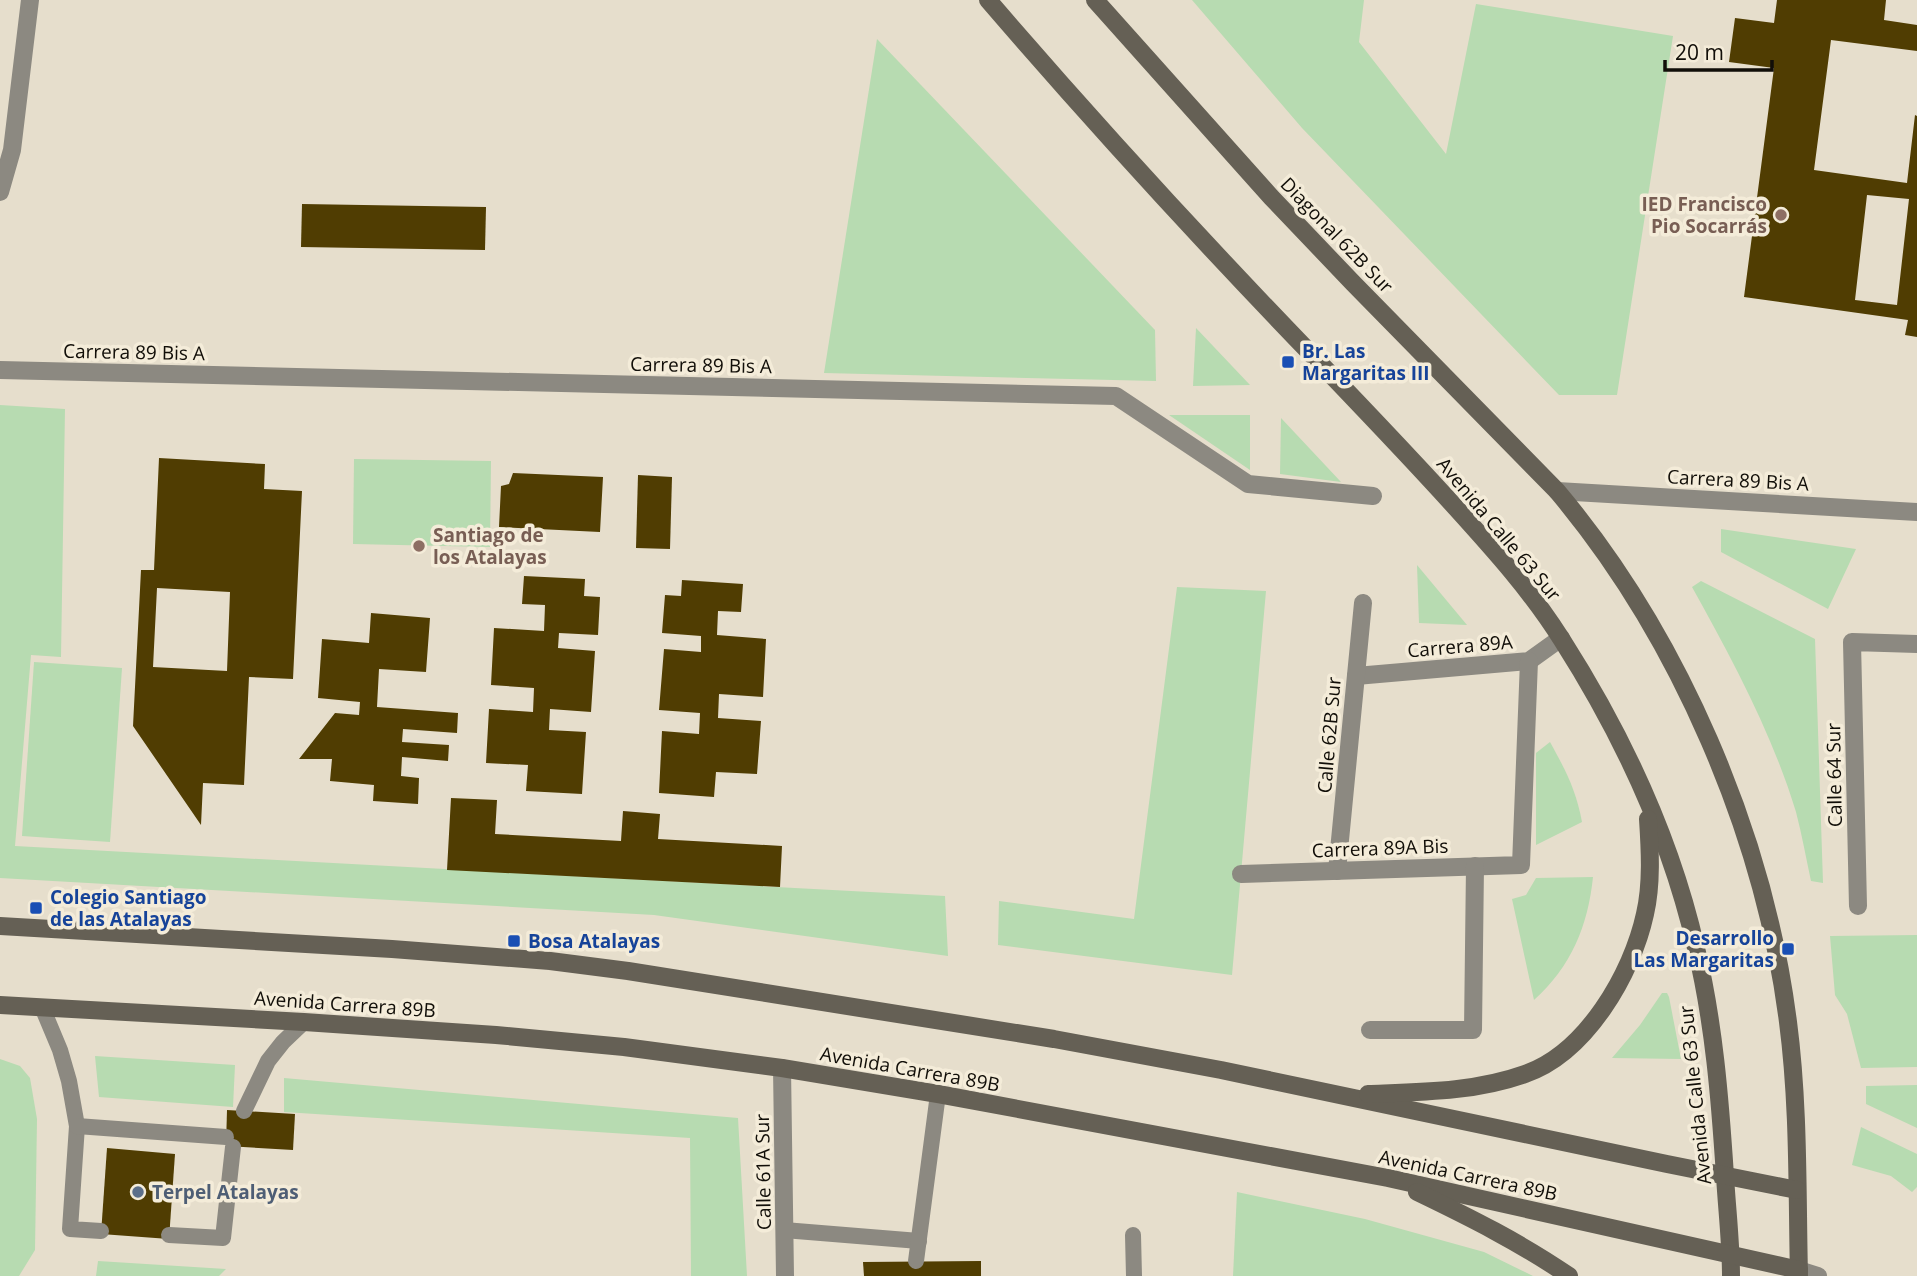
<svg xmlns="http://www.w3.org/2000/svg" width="1917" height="1276" viewBox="0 0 1917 1276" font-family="'Open Sans',sans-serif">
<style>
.green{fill:#b7dbb1}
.building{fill:#503d02;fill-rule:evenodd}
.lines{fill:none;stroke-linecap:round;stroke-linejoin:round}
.lane{stroke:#8c8981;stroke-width:16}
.street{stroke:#8c8981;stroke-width:18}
.secondary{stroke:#656055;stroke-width:18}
.education-dot{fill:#8d6e63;stroke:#f4ecd9;stroke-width:2.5}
.transit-dot{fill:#1a4fb4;stroke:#f4ecd9;stroke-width:2.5}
.service-dot{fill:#5c6f8a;stroke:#f4ecd9;stroke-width:2.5}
.labels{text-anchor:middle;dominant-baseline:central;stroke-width:7;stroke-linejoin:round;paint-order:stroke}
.education-label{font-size:19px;font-weight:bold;fill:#785e54;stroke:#f4ecd9;text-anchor:end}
.street-label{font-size:19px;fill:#110e08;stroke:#f4ecd9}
.transit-label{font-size:19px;font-weight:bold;fill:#164399;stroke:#f4ecd9;text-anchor:start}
.service-label{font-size:19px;font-weight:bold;fill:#4e5e75;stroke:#f4ecd9;text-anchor:start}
</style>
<rect width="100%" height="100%" fill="#e6decc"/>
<g class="green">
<path d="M1192,0H1364L1359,42L1446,154L1476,4L1673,36L1617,395H1559L1302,128Z"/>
<path d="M877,39L1155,330L1156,381L824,373Z"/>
<path d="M1196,328L1250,385L1193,386Z"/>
<path d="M0,405L65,409L61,657L31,655L15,846L945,896L948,956L654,915L0,878Z"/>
<path d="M1169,415H1250V470Z"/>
<path d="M1281,418L1341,482L1280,474Z"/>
<path d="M354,459L491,461L490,547L353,544Z"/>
<path d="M1721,529L1856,549L1828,609L1721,552Z"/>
<path d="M1417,565L1467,625L1419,623Z"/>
<path d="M1701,581L1815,639L1823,883L1811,881C1806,858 1802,835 1796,812C1772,733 1732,659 1692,587Z"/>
<path d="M1177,587L1266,591L1232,975L998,945L999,901L1134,919Z"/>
<path d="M34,662L122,668L110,842L22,836Z"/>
<path d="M1550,742C1566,771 1576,790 1582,822L1536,845V753Z"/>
<path d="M1593,877C1588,926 1571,967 1534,1000L1512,899L1526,895L1536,878Z"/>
<path d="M1917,935V1067L1861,1068L1847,1014L1835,995L1830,936Z"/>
<path d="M1662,993H1667L1669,997L1681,1059L1612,1058L1640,1025Z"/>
<path d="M95,1056L235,1065L233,1107L99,1097Z"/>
<path d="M0,1059L20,1066L30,1078L37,1119L35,1250L19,1276H0Z"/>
<path d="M284,1078L738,1118L747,1276H691L690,1138L284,1112Z"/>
<path d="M1917,1085V1128L1866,1104V1086Z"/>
<path d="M1861,1127L1917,1154V1187L1912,1192L1891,1176L1852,1165Z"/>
<path d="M1237,1192L1365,1219L1484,1252L1533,1276H1233Z"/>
<path d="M98,1261L226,1269L219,1276H96Z"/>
</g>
<g class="building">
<path d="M1777,0H1886L1884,20L1917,25V51L1831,40L1814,170L1907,183L1915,115L1917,116V337L1905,335L1908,320L1744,297L1774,68L1729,62L1735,18L1774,23ZM1867,195L1909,199L1897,305L1855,300Z"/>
<path d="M302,204L486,207L485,250L301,247Z"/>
<path d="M159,458L265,464L264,489L302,491L293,679L249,677L244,785L203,783L201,825L133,726L141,570H154ZM157,588L230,592L227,671L153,667Z"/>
<path d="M513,473L603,477L600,532L499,527L501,486L509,484Z"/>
<path d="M638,475L672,477L670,549L636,548Z"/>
<path d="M524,576L585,579L584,596L600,597L598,635L559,633L558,648L595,651L591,712L550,709L549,730L586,732L582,794L526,791L528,765L486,763L489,709L533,712L534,688L491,685L494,628L544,631L545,605L522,604Z"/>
<path d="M682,580L743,584L741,612L718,611L717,635L766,639L763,697L719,694L718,718L761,721L757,774L716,772L714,797L659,793L662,731L699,734L700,713L659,710L664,649L701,652V636L662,633L665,595L681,596Z"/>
<path d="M371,613L430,618L426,672L379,669L377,707L458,713L457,733L403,729L402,742L449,745L448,761L402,757L401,776L419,778L418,804L373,801L374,785L330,781L332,759H299L335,713L359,715L360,702L318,698L322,639L369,643Z"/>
<path d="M451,798L497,800L495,834L621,841L623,811L660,814L658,839L782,846L780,887L447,870Z"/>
<path d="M227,1110L295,1114L293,1150L226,1146Z"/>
<path d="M107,1148L175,1154L169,1239L101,1234Z"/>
<path d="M981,1261V1276H864L863,1262Z"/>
</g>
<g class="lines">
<g class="lane">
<path d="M42,1007L60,1050L69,1081L77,1126L70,1229L101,1231"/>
<path d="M244,1111L268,1061L283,1042L304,1022"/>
<path d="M77,1126L226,1137"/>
<path d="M784,1230L919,1241"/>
<path d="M169,1235L223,1238L233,1147"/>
<path d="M1133,1235L1134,1276"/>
<path d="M916,1261L938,1094"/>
</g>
<g class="street">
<path d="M0,192L12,150L30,0"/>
<path d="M0,370L1116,396L1248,484L1373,496"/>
<path d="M1557,491L1917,512"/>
<path d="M1356,676L1529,661L1561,638"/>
<path d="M1337,871L1363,603"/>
<path d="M1241,874L1521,865L1529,661"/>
<path d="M1858,906L1852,642L1917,644"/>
<path d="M1370,1030H1473L1475,866"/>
<path d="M782,1068L785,1276"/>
<path d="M1799,1270L1818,1276"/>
</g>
<g class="secondary">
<path d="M988,0C1093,122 1202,241 1314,357C1362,407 1410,457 1456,508C1494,550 1532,592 1562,640C1622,734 1671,839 1696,948C1714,1023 1720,1099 1725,1176C1727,1210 1731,1243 1731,1276"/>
<path d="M1095,0L1271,197L1353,283L1557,491C1679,636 1764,834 1788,1022C1799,1106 1797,1192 1799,1276"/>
<path d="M0,926L392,949L550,961L628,971L1054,1039L1221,1070L1667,1164L1797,1190"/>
<path d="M0,1005L304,1022L496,1035L624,1047L782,1068L938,1094L1388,1178L1799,1270"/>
<path d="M1368,1094C1421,1092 1475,1092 1525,1074C1586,1053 1632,974 1645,914C1652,884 1650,850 1648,819"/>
<path d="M1417,1192C1469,1217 1521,1243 1569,1276"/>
</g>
</g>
<g class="education-dot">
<circle cx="1781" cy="215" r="7"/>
<circle cx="419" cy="546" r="7"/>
</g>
<g class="transit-dot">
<rect x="1281" y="355" width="14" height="14" rx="3.5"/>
<rect x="29" y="901" width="14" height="14" rx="3.5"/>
<rect x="507" y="934" width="14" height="14" rx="3.5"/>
<rect x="1781" y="942" width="14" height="14" rx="3.5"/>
</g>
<circle class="service-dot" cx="138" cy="1192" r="7"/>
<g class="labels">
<g class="education-label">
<text x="1767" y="204">IED Francisco<tspan x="1767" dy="22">Pio Socarrás</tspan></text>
<text x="433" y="535" text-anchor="start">Santiago de<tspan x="433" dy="22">los Atalayas</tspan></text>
</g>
<g class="street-label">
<text transform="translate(1337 235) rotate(46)">Diagonal 62B Sur</text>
<text transform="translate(134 352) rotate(1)">Carrera 89 Bis A</text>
<text transform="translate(701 365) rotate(1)">Carrera 89 Bis A</text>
<text transform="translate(1738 480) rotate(3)">Carrera 89 Bis A</text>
<text transform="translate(1499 529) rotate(50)">Avenida Calle 63 Sur</text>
<text transform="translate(1460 646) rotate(-5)">Carrera 89A</text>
<text transform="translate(1329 735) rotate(-85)">Calle 62B Sur</text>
<text transform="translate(1834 775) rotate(-91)">Calle 64 Sur</text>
<text transform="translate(1380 848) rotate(-2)">Carrera 89A Bis</text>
<text transform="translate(345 1004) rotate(4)">Avenida Carrera 89B</text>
<text transform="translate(910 1069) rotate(10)">Avenida Carrera 89B</text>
<text transform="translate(1695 1095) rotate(-96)">Avenida Calle 63 Sur</text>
<text transform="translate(763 1172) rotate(-91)">Calle 61A Sur</text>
<text transform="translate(1468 1175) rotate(12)">Avenida Carrera 89B</text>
</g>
<g class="transit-label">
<text x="1302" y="351">Br. Las<tspan x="1302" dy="22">Margaritas III</tspan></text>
<text x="50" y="897">Colegio Santiago<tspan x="50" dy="22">de las Atalayas</tspan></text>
<text x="1774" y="938" text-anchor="end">Desarrollo<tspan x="1774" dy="22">Las Margaritas</tspan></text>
<text x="528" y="941">Bosa Atalayas</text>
</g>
<g class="service-label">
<text x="152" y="1192">Terpel Atalayas</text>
</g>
</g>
<path d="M1665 60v10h107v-10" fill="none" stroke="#110e08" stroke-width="3.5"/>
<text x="1675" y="60" font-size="21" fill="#110e08" stroke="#f4ecd9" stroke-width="5" paint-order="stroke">20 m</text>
</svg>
